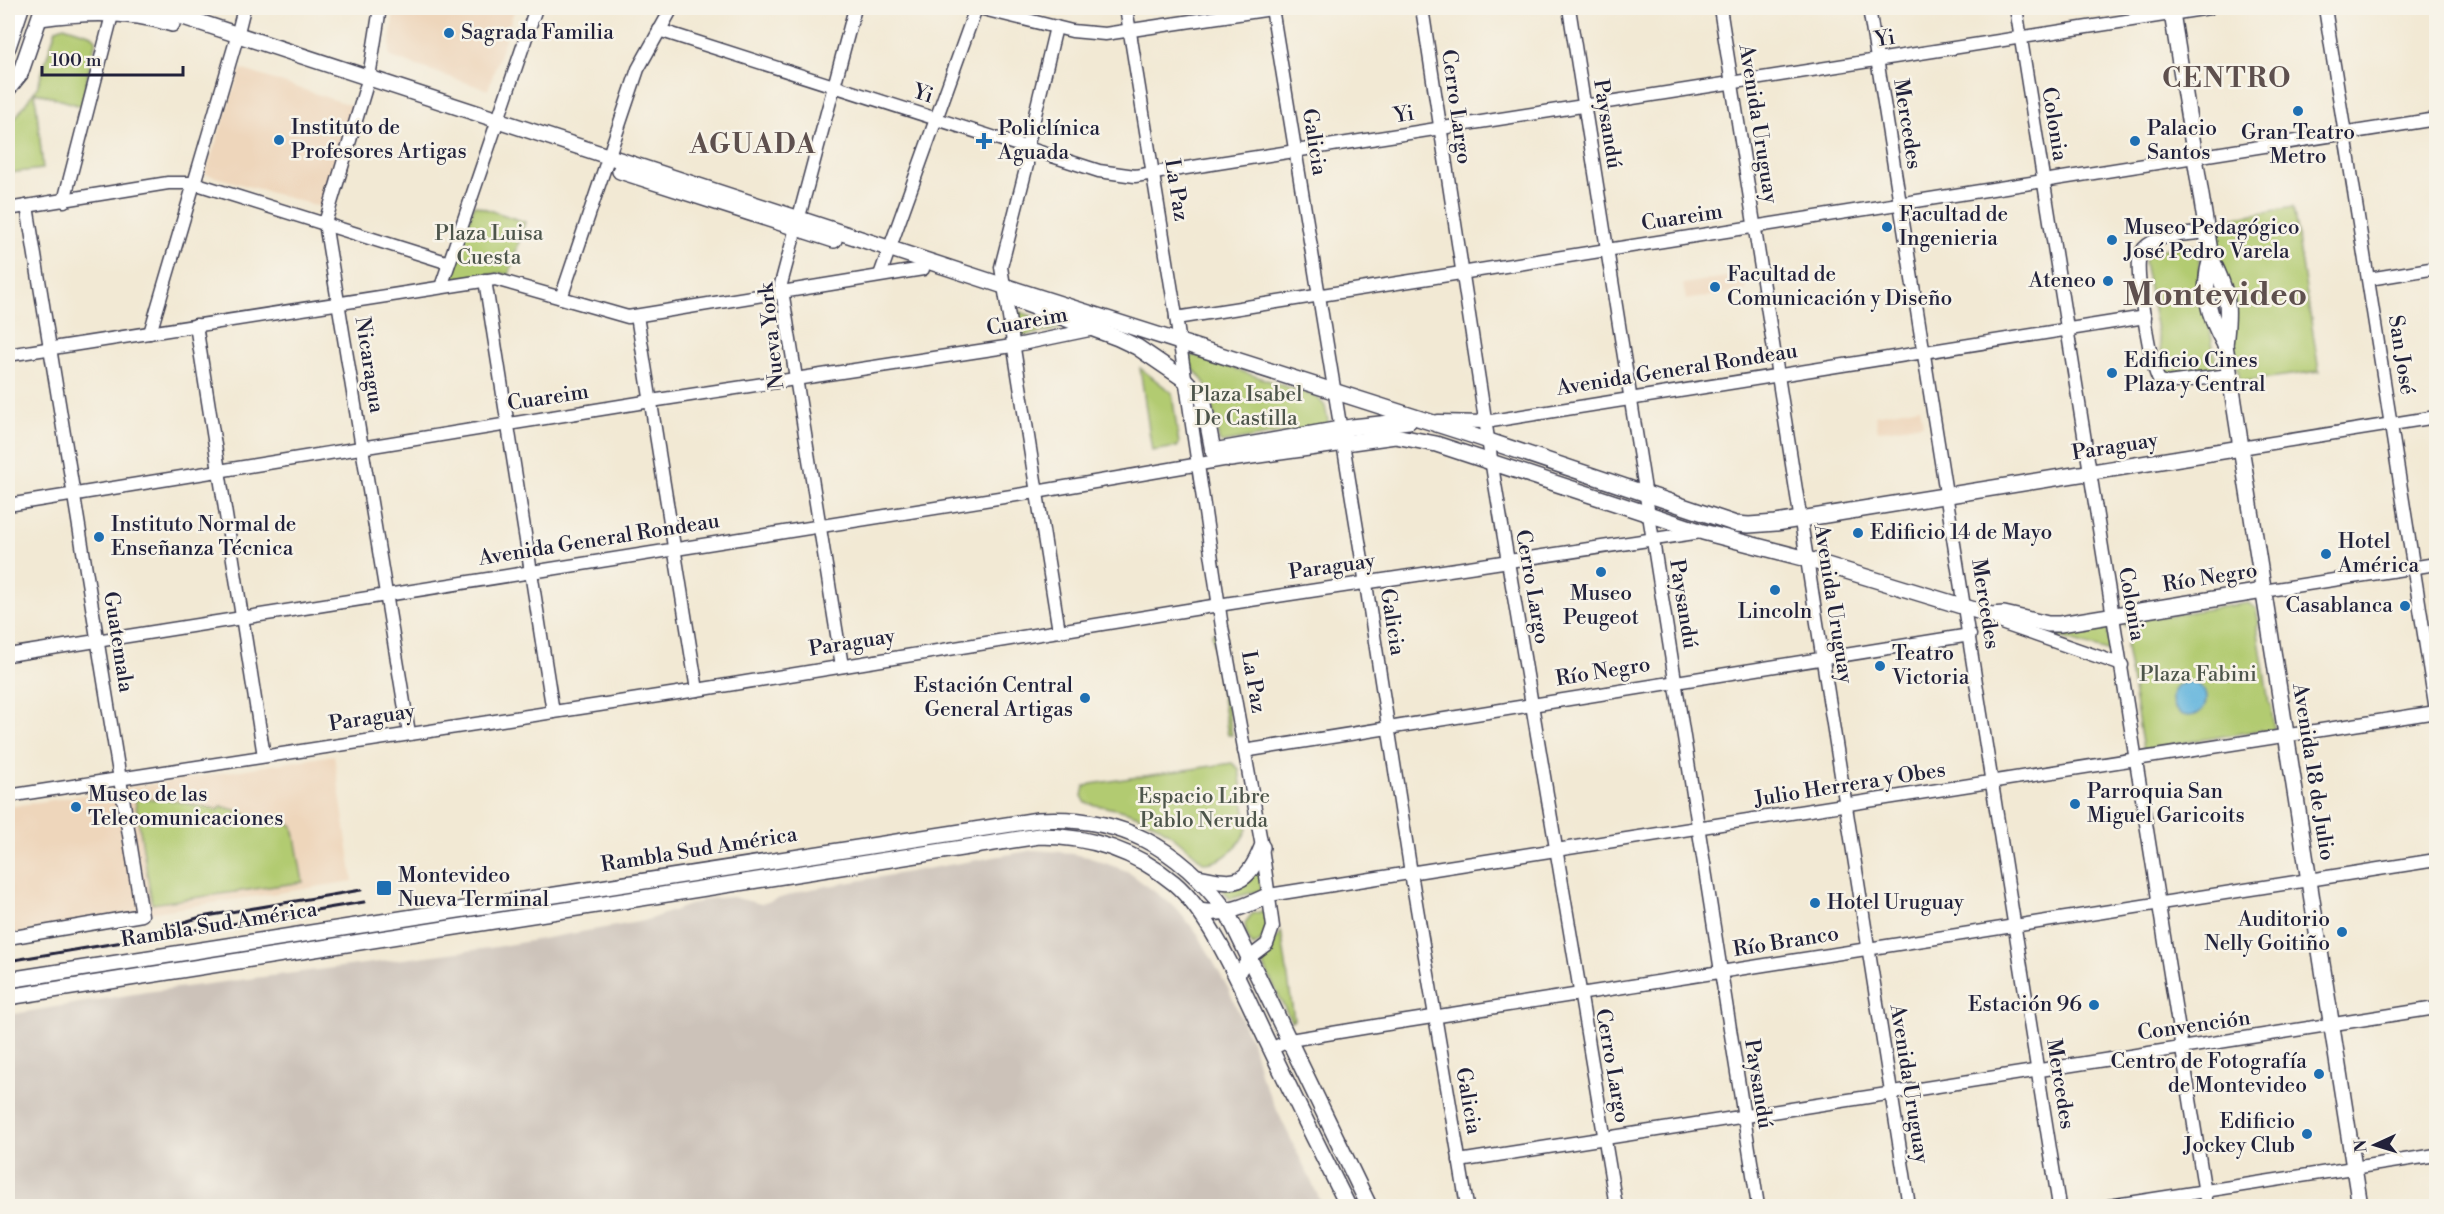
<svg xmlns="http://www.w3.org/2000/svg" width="2444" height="1214" viewBox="0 0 2444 1214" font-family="'Libre Bodoni',serif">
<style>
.built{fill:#eed6bb}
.industrial{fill:#ccc2b9}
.green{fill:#b2cb71;stroke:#6a7656;stroke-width:1.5}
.water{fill:#61b4dd;stroke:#426b8c;stroke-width:1.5}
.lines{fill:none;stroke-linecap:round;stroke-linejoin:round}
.minor-casing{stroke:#414052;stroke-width:15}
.major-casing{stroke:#414052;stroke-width:18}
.minor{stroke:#fff;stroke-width:12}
.major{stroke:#fff;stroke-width:15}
.rail{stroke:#22223b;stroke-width:3}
.poi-dot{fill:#1f6fb2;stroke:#f7f3e8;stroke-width:2}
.labels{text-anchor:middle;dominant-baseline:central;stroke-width:5;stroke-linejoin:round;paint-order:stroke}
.poi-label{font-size:21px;fill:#22223b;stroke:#f7f3e8;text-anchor:start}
.street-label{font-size:21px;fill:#22223b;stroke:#f7f3e8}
.park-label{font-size:21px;fill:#4d554b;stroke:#f7f3e8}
.district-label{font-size:27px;font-weight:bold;letter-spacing:1.5px;fill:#5e504e;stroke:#f7f3e8}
.town-label{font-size:33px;font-weight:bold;fill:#5e504e;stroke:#f7f3e8}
</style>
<rect width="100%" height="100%" fill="#f7f3e8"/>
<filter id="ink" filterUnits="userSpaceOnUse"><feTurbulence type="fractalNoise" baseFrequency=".0167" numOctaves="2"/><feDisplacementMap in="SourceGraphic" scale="12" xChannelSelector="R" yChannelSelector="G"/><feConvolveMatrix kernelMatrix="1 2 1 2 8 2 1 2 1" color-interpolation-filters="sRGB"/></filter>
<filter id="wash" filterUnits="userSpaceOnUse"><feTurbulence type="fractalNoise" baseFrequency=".008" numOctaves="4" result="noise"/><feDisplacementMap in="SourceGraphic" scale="24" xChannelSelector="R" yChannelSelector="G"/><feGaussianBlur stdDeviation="1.35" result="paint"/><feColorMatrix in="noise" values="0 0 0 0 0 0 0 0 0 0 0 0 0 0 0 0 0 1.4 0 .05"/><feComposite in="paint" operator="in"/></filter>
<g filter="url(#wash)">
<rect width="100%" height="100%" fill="#f2e9d4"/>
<g class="built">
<path d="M412,8H515L488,90L391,57L389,54L394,9L411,12Z"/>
<path d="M241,69L353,106L321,207L205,174Z"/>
<path d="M1744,274L1747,290L1686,300L1683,284Z"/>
<path d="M1920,407L1923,424L1878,431L1875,415Z"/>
<path d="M334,755L353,881L8,935V807Z"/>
</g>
<path class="industrial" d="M1034,850L1062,852L1088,857L1127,871L1175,907L1198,934L1229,990L1254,1048L1261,1077L1323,1206H8V1015L146,992L490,948L644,921L707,899L732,897L761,904L806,890Z"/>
<g class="green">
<path d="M64,26L92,35L96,39L81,106L35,92L43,169L8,173V128L37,88L56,29Z"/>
<path d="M474,205L525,222L509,275L501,273L451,281L449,280Z"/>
<path d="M2293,207L2319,371L2240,382L2214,221Z"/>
<path d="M2191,245L2197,247L2217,372L2166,378L2144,262L2150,251Z"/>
<path d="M1014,310L1059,325V329L1018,337Z"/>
<path d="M1194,355L1317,397L1325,406L1329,425L1221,443L1219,440C1215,422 1214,403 1207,387C1202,376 1191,371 1189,358Z"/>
<path d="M1140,368L1172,393L1179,444L1177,447L1152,451Z"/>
<path d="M2248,603L2256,608L2259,623L2257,626L2269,703L2271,705L2274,729L2268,732L2261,730L2152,748L2150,751L2143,749L2126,647L2127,642L2134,635L2133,628L2125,626L2124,622Z"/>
<path d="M2104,624L2107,627L2110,652L2047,633Z"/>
<path d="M1212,633H1216L1232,735H1228Z"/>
<path d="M1232,763L1239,769L1247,829C1240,846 1223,863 1204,863C1181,842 1158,821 1127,812C1113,808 1099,806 1086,803L1082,796L1084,787L1091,784Z"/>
<path d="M135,799L170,800L219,810L221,806L242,812L265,823L271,817L293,826L303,882L152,904Z"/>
<path d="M1259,866L1262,890L1230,899L1221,887Z"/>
<path d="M1266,910C1267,924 1269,941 1252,946L1246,933L1245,923L1252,914Z"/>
<path d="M1281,930L1294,1020L1291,1021L1261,960C1265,950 1276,945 1281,930Z"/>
</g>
<circle class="water" cx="2189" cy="699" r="17"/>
</g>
<g filter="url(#ink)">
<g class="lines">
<g class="minor-casing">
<g id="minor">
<path d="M380,8L369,77L325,223L409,733"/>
<path d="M979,8L1072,31L1105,34L1278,8"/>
<path d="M1126,8L1175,310L1222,627L1262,847L1273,927L1267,944L1250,957L1240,971L1238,980"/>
<path d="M1272,8L1366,584L1411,873L1467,1206"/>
<path d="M1422,8L1494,478L1616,1206"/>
<path d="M1569,8L1758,1206"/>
<path d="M1720,8L1909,1206"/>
<path d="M1869,8C1932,407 1998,806 2059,1206"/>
<path d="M2016,8L2207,1206"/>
<path d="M2325,8L2436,710"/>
<path d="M1056,27L1027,148V165L1001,267L1059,631"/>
<path d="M659,30L1099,171L1135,176L2209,8"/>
<path d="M64,201L112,15"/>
<path d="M8,209L168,183H194L449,263"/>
<path d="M2206,232C2188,235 2157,234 2144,248C2141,252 2139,256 2139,261C2137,280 2150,365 2159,380L2167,383L2229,375"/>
<path d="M880,275L976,8"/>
<path d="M2369,279L2436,268"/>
<path d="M485,280L553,712"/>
<path d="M441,287L536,8"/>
<path d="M561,298L638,69L672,8"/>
<path d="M637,316L697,690"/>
<path d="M1176,318L2436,119"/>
<path d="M196,325L264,756"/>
<path d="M150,333L235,44L244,8"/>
<path d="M8,355L495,279L628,317L923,269"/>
<path d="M1438,421L1485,422L2145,317"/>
<path d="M2241,448L2436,417"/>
<path d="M8,505L651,401L1012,346L1094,329"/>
<path d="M2263,591L2436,564"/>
<path d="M1991,615L2004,624L2122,665"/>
<path d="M8,655L1036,492L1229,459"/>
<path d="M842,666L781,284L855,8"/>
<path d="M1244,751L1970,635"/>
<path d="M8,796L697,690L1231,603L1701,532"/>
<path d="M1269,895L2436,712"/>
<path d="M8,938L142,915L27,206"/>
<path d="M1271,1049L1290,1040L1381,1025L2436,860"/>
<path d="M1459,1161L2436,1008"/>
<path d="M2109,1206L2436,1155"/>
</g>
</g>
<g class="major-casing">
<g id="major">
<path d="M156,8L1004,286L1468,434L1736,524L1749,525L1776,523L2241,448"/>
<path d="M2169,8L2172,13L2211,258C2229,294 2230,305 2225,345L2360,1206"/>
<path d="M40,18C82,12 131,10 172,24"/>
<path d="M8,47L21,8"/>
<path d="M8,89L20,74L42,10"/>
<path d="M620,171L834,240"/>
<path d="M2211,258C2201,291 2208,315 2225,345"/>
<path d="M1013,299L1118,338L1137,347L1184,379L1203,399L1213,451"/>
<path d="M1213,451L1219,456L1230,459L1395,436L1436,444L1703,532L1807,559L1991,615L2004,614L2048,624H2060L2263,591"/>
<path d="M1213,451L1352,427L1409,421"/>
<path d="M1198,877C1236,885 1246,887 1262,847"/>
<path d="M1200,911C1225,916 1246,906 1269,895"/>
<path d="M8,980L1038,820C1120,815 1178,847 1227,912L1369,1206"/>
<path d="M8,997L1039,836C1090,836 1134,850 1174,883C1213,916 1245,996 1268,1043C1294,1098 1321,1152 1348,1206"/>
</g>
</g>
<use href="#minor" class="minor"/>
<use href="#major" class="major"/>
<g class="rail">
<path d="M164,928L201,917L361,890"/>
<path d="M8,961L364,902"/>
</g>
</g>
</g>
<g class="poi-dot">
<circle cx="449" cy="33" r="6"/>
<circle cx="2298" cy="111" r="6"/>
<circle cx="279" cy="140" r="6"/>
<path d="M981 132h6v6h6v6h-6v6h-6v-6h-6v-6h6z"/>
<circle cx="2135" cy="141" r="6"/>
<circle cx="1887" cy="227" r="6"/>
<circle cx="2112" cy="240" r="6"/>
<circle cx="2108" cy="281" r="6"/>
<circle cx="1715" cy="287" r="6"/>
<circle cx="2112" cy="373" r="6"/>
<circle cx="1858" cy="533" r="6"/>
<circle cx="99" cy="537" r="6"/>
<circle cx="2326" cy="554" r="6"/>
<circle cx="1601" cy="572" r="6"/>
<circle cx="1775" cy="590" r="6"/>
<circle cx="2405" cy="606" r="6"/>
<circle cx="1880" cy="666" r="6"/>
<circle cx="1085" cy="698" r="6"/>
<circle cx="2075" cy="804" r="6"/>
<circle cx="76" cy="807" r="6"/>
<rect x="376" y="880" width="16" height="16" rx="3"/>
<circle cx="1815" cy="903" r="6"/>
<circle cx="2342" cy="932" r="6"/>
<circle cx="2094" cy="1005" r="6"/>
<circle cx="2319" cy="1074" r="6"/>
<circle cx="2307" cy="1134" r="6"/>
</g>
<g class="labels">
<g class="poi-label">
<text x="461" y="33">Sagrada Familia</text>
<text x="291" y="128">Instituto de<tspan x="291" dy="24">Profesores Artigas</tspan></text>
<text x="998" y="129">Policlínica<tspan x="998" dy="24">Aguada</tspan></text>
<text x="2147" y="129">Palacio<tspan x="2147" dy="24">Santos</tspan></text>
<text x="2298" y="133" text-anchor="middle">Gran Teatro<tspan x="2298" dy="24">Metro</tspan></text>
<text x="1899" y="215">Facultad de<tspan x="1899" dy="24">Ingenieria</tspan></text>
<text x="2124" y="228">Museo Pedagógico<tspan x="2124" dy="24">José Pedro Varela</tspan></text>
<text x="1727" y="275">Facultad de<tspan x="1727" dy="24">Comunicación y Diseño</tspan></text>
<text x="2096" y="281" text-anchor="end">Ateneo</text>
<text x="2124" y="361">Edificio Cines<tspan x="2124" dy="24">Plaza y Central</tspan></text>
<text x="111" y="525">Instituto Normal de<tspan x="111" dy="24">Enseñanza Técnica</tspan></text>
<text x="1870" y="533">Edificio 14 de Mayo</text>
<text x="2338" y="542">Hotel<tspan x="2338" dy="24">América</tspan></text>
<text x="1601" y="594" text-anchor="middle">Museo<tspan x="1601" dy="24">Peugeot</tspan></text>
<text x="2393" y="606" text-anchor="end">Casablanca</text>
<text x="1775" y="612" text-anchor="middle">Lincoln</text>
<text x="1892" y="654">Teatro<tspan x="1892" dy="24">Victoria</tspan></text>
<text x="1073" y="686" text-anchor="end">Estación Central<tspan x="1073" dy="24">General Artigas</tspan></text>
<text x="2087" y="792">Parroquia San<tspan x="2087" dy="24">Miguel Garicoits</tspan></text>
<text x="88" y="795">Museo de las<tspan x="88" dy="24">Telecomunicaciones</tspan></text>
<text x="398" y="876">Montevideo<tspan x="398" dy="24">Nueva Terminal</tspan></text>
<text x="1827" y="903">Hotel Uruguay</text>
<text x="2330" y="920" text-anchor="end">Auditorio<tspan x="2330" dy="24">Nelly Goitiño</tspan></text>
<text x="2082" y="1005" text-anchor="end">Estación 96</text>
<text x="2307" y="1062" text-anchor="end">Centro de Fotografía<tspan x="2307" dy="24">de Montevideo</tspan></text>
<text x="2295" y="1122" text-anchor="end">Edificio<tspan x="2295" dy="24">Jockey Club</tspan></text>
</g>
<g class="street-label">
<text transform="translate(1885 39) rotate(-9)">Yi</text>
<text transform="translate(923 94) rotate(18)">Yi</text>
<text transform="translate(1456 107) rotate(82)">Cerro Largo</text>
<text transform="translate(1404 115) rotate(-9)">Yi</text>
<text transform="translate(1607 124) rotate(81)">Paysandú</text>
<text transform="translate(1758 124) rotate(81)">Avenida Uruguay</text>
<text transform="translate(1907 124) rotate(81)">Mercedes</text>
<text transform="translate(2054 124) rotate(81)">Colonia</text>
<text transform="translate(1314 142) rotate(81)">Galicia</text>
<text transform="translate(1176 190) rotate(81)">La Paz</text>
<text transform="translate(1682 218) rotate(-9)">Cuareim</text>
<text transform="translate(1027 322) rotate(-10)">Cuareim</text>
<text transform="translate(772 336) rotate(-96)">Nueva York</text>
<text transform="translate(2401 355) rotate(81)">San José</text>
<text transform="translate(369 365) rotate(81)">Nicaragua</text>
<text transform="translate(1677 370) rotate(-9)">Avenida General Rondeau</text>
<text transform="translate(548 398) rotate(-9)">Cuareim</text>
<text transform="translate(2115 447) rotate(-9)">Paraguay</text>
<text transform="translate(599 540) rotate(-9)">Avenida General Rondeau</text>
<text transform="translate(1332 567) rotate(-8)">Paraguay</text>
<text transform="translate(2210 578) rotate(-9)">Río Negro</text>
<text transform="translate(1532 587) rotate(80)">Cerro Largo</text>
<text transform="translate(1683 604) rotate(81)">Paysandú</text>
<text transform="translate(1833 604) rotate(81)">Avenida Uruguay</text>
<text transform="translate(1985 604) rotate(81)">Mercedes</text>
<text transform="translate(2131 604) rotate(80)">Colonia</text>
<text transform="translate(1392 622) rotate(81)">Galicia</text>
<text transform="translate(118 642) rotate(81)">Guatemala</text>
<text transform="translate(852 643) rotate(-9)">Paraguay</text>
<text transform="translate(1603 672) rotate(-9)">Río Negro</text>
<text transform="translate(1253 682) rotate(80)">La Paz</text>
<text transform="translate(372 718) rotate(-9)">Paraguay</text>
<text transform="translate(2313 772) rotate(81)">Avenida 18 de Julio</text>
<text transform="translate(1850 785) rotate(-9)">Julio Herrera y Obes</text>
<text transform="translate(699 850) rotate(-9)">Rambla Sud América</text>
<text transform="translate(219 925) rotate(-9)">Rambla Sud América</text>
<text transform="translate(1786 942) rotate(-9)">Río Branco</text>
<text transform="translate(2194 1026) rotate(-8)">Convención</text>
<text transform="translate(1612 1066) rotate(80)">Cerro Largo</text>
<text transform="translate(1758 1084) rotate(81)">Paysandú</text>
<text transform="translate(1909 1084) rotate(81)">Avenida Uruguay</text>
<text transform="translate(2060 1084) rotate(81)">Mercedes</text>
<text transform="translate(1468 1101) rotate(80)">Galicia</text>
</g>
<g class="park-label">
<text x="489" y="234">Plaza Luisa<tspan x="489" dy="24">Cuesta</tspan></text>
<text x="1246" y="395">Plaza Isabel<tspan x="1246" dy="24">De Castilla</tspan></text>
<text x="2198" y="675">Plaza Fabini</text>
<text x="1204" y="797">Espacio Libre<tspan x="1204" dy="24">Pablo Neruda</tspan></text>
</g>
<g class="district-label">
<text x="2227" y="79">CENTRO</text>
<text x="753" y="145">AGUADA</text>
</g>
<g class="town-label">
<text x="2215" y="295">Montevideo</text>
</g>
</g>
<rect width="2444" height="1214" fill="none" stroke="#f7f3e8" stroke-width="30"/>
<g transform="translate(2375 1145) rotate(266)" stroke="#f7f3e8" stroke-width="4.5" paint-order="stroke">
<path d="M0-4.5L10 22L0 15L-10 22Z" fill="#22223b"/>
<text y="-9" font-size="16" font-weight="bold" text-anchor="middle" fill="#22223b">N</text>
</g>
<path d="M42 66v9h141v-9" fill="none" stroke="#22223b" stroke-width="3"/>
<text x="51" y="66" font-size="18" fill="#22223b" stroke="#f7f3e8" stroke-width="4.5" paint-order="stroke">100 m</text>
</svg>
